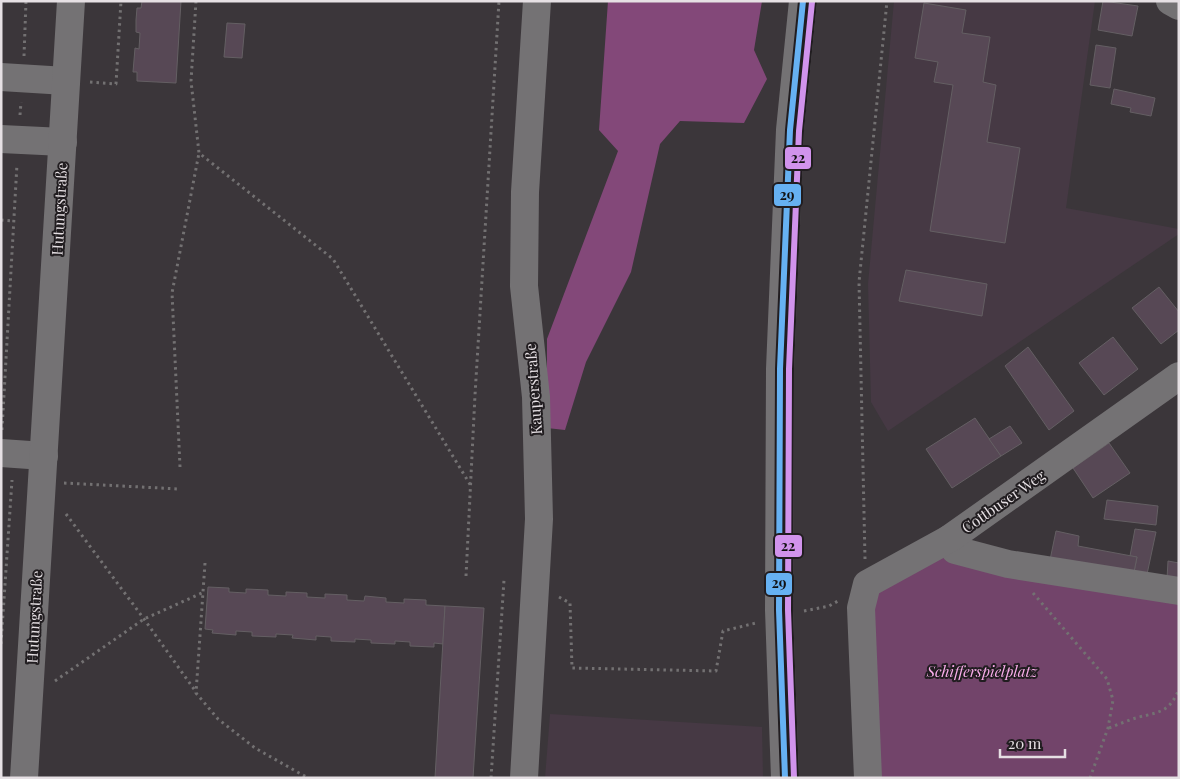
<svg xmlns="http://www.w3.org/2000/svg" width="1180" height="779" viewBox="0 0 1180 779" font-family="'Playfair Display',serif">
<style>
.built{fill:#463944}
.green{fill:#72446a}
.forest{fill:#834879}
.building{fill:#574855;stroke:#645f63}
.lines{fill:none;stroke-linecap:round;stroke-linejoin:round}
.path{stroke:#737172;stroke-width:3;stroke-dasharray:2.5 4;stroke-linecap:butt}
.minor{stroke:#747274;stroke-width:28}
.bus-1-casing{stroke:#211d20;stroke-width:10}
.bus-2-casing{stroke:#211d20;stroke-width:10}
.bus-1{stroke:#66b1f2;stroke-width:6}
.bus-2{stroke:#d193ec;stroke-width:6}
.labels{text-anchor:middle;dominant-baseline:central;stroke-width:4;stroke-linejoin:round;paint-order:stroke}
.street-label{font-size:15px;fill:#e6e0e4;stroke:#211d20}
.park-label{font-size:15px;font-style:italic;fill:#f9adea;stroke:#211d20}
.line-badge{stroke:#211d20;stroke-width:2}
.pale-badge-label{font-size:14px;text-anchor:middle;font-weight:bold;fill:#111}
</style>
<rect width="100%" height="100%" fill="#3b363a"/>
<g class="built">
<path d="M894,1H1095L1066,208L1179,229V234L888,431L871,402L868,284Z"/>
<path d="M550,714L762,727L763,778H545Z"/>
</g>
<path class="green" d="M941,557L1179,597V778H879L872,610L878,589Z"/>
<path class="forest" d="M608,1H762L754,50L767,79L744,123L680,121L660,144L631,272L586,362L565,430L547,428V339L618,151L599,130Z"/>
<g class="building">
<path d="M142,1H181L176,83L137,81V72H133L135,48L139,49L140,33L136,32V20L137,8H141Z"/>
<path d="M1103,1L1138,6L1132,36L1098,30Z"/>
<path d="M924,3L966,10L962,33L990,37L983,82L996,85L987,142L1020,148L1005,243L930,231L953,85L934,82L938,62L915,58Z"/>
<path d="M227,23L245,24L242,58L224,57Z"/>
<path d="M1096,45L1116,48L1110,88L1090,85Z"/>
<path d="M1114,89L1155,98L1151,116L1130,112L1131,108L1111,104Z"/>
<path d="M906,270L987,284L982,316L899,301Z"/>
<path d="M1159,287L1179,312V330L1161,344L1132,308Z"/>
<path d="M1113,337L1138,369L1104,395L1079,363Z"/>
<path d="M1028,347L1074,411L1049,430L1005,366Z"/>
<path d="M975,418L1001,456L952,488L926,449Z"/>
<path d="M1010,426L1022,443L1001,456L989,439Z"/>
<path d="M1109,443L1130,473L1093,498L1073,468Z"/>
<path d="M1107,500L1158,506L1156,525L1104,519Z"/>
<path d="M1135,529L1156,532L1146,579L1133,577L1137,557L1130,556Z"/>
<path d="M1056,531L1079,536L1078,546L1137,557L1133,577L1050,560Z"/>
<path d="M1168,561L1179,563V581L1167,579Z"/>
<path d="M208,587L229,588V592L246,593V589L268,590V595L286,596V592L307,593V597L325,598V594L347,595V600L364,601L365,596L386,598V602L404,603V599L426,600V605L445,606L443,644L434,643V647L410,646V642L395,641V644L371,643V640L355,639V642L331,641V637L316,636V640L292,638L293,635L276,634V637L252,636V632L236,631V635L212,633L213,630L205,629Z"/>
<path d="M445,606L484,608L473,778H435Z"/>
</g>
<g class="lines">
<g class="path">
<path d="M196,1L191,81L199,153L333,259L471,486"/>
<path d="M24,56L26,1"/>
<path d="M90,82L116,84L121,1"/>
<path d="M20,115L21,102"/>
<path d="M1,220L14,221"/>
<path d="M2,430L17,164"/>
<path d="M180,467L172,293L199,153"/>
<path d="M64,483L179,489"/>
<path d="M66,514L144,619L196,692"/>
<path d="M865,559L859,282L887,1"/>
<path d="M205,563L196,693L218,719L255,748L308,778"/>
<path d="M466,576L475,395L499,1"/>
<path d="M1033,593L1107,679L1113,700L1108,728L1090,778"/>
<path d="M559,597L570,603L572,668L716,671L723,631L756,623"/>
<path d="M804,611L829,606L838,601"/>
<path d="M1,644L12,480"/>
<path d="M55,681L144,619L202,593"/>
<path d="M1109,728C1119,724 1129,720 1139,717C1161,712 1170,711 1179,689"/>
<path d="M491,778L504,580"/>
</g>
<g class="minor">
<path d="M1170,1L1179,6"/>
<path d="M1,77L66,81"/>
<path d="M1,139L63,142"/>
<path d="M1,453L44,456"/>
<path d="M949,539L955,550L1008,564L1179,591"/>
<path d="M24,778L71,1"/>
<path d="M524,778L539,519L536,397L524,286L525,192L537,1"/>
<path d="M785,778L779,610L780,369L790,130L803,1"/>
<path d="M868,778L861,608L867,584L949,539L1179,376"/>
</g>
<g class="bus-1-casing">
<path id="bus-1" d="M785,778L779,610L780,369L790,130L803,1"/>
</g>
<g class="bus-2-casing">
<path id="bus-2" d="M794,778L788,610L789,369L799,131L812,2"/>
</g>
<use href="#bus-1" class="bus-1"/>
<use href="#bus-2" class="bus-2"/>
</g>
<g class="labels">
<g class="street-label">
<text transform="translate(59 209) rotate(-87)">Hutungstraße</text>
<text transform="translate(533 389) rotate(-94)">Kauperstraße</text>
<text transform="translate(1003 501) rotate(-35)">Cottbuser Weg</text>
<text transform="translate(34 617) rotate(-87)">Hutungstraße</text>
</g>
<g class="park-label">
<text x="982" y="671">Schifferspielplatz</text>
</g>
</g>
<g class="line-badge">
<rect x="784" y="146" width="28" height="24" rx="5" fill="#d193ec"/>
<rect x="773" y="183" width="29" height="24" rx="5" fill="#66b1f2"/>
<rect x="774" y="534" width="29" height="24" rx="5" fill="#d193ec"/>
<rect x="765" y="572" width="28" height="24" rx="5" fill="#66b1f2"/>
</g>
<g class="pale-badge-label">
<text x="798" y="163">22</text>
<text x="787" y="200">29</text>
<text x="788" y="551">22</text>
<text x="779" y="588">29</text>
</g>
<rect width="1180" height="779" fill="none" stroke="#e6e0e4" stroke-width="5"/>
<path d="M1000 749v8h65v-8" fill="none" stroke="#e6e0e4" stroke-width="2.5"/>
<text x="1008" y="749" font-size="15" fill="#e6e0e4" stroke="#211d20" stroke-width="4" paint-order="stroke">20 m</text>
</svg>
